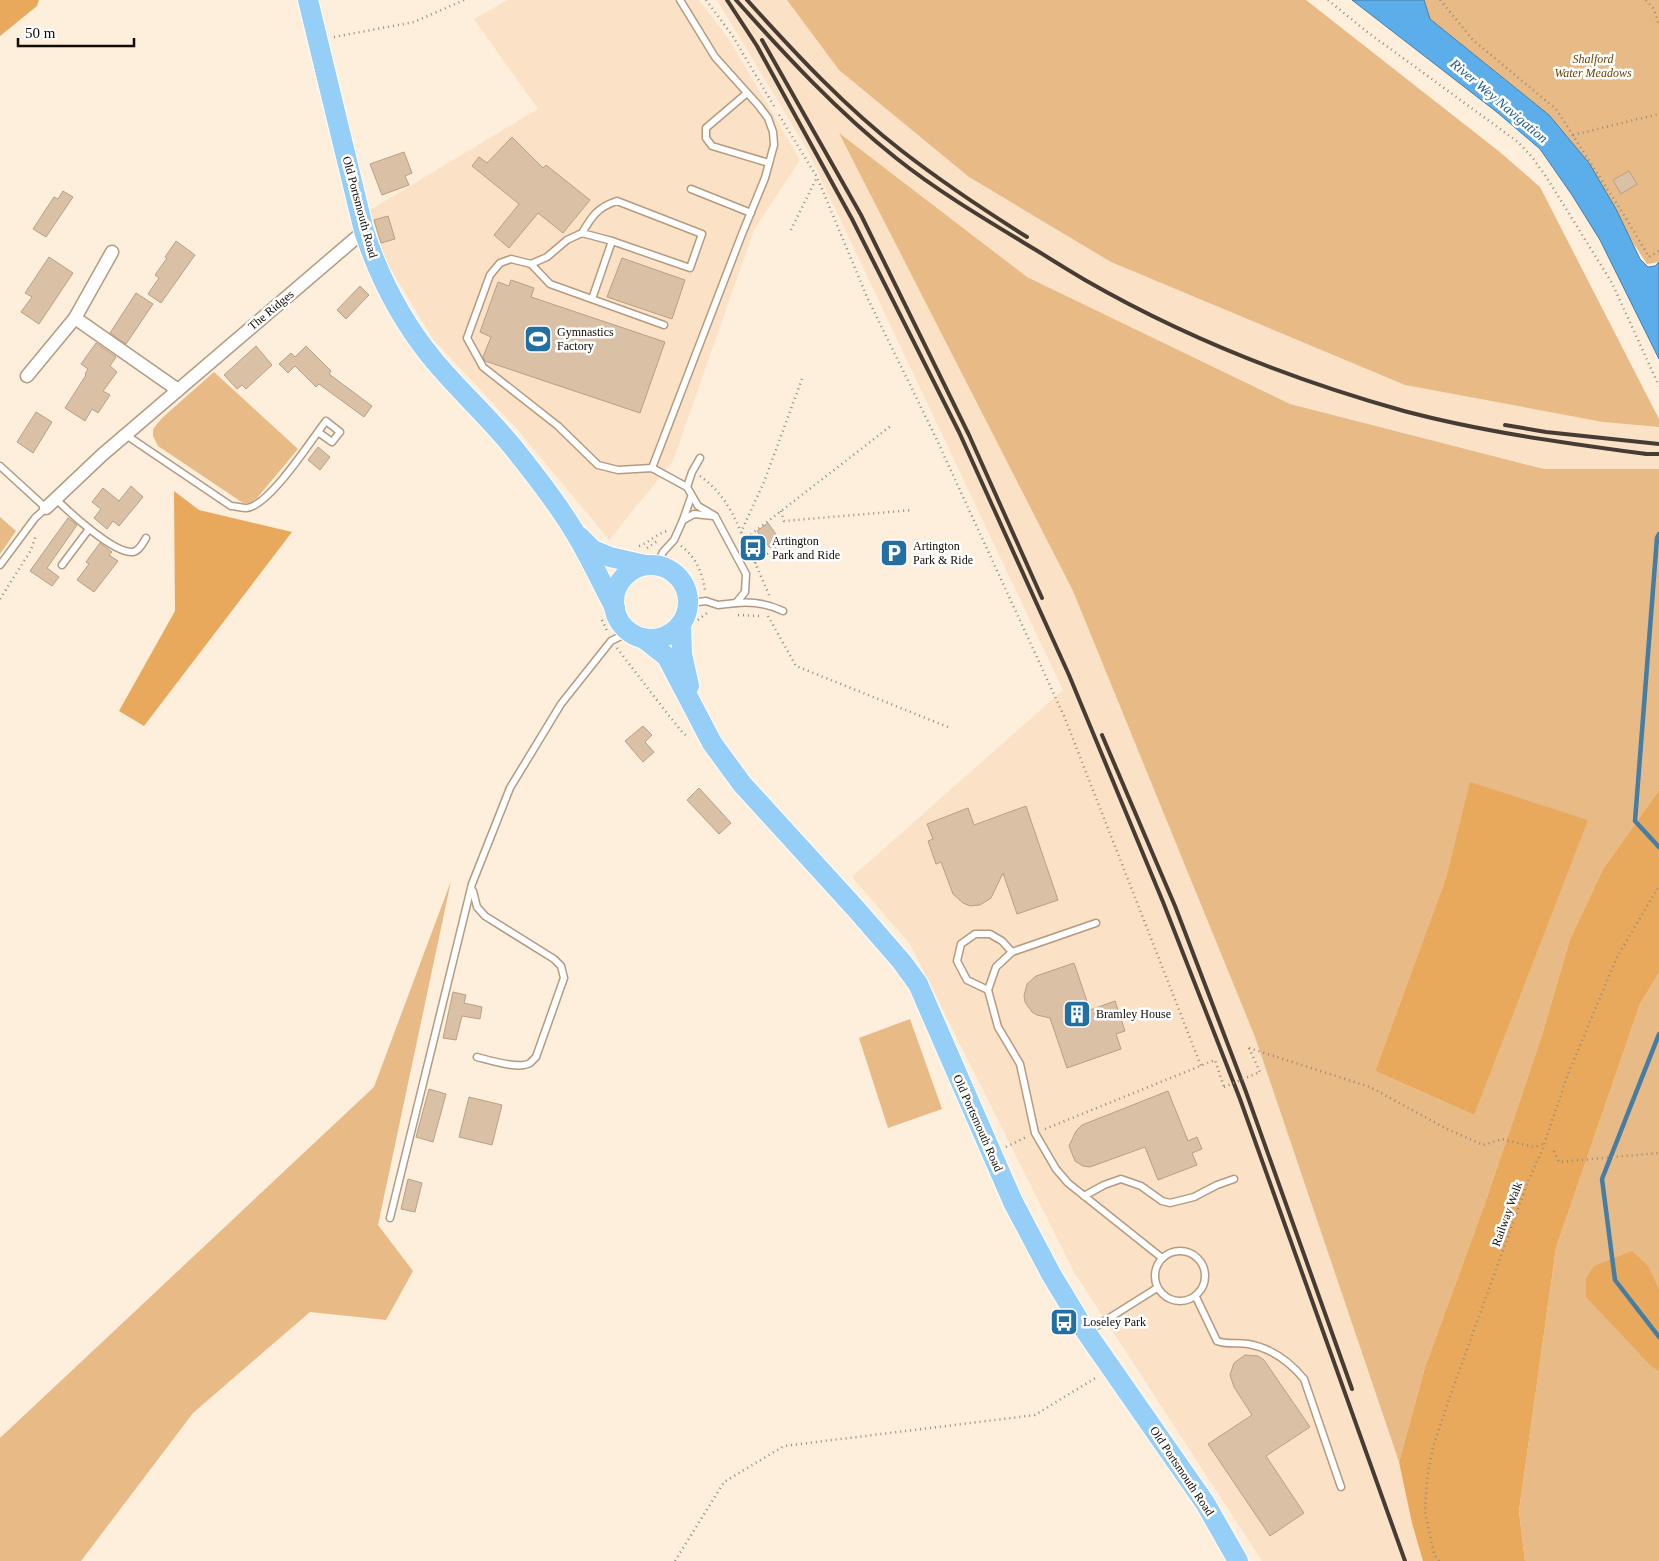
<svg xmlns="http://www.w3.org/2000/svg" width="1659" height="1561" viewBox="0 0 1659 1561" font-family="'Times New Roman',serif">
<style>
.built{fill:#fbe1c5}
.green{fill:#e8ba86;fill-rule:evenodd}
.forest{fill:#e9a95d}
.water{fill:#5caeeb;stroke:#467da5}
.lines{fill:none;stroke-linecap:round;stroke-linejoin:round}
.stream{stroke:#467da5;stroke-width:4.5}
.building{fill:#dac0a4;stroke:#b8a084}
.service-casing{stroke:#b49b80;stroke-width:9}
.minor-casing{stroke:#b49b80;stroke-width:15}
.primary-casing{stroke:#fff;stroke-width:22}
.path{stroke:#96897c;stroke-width:2.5;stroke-dasharray:1 4;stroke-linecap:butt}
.service{stroke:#fff;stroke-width:6}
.minor{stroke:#fff;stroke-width:12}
.primary{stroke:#95cef7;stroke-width:20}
.rail{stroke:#463c33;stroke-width:4}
.path-bridge{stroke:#96897c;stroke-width:2.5;stroke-dasharray:1 4;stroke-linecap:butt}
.labels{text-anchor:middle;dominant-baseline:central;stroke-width:5;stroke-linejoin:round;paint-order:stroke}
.park-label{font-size:12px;font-style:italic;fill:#6a4101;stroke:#fff}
.street-label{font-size:12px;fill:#120a03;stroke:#fff}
.poi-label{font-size:12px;fill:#120a03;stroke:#fff;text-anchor:start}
.water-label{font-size:14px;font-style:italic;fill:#225c85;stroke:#fff}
</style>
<rect width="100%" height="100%" fill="#feeedc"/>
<g class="built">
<path d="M508,0H699L728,38L800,160L754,230L673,461L609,540L518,430L433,339L384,258L370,210L538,109L474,19Z"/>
<path d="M717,0H787L839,70L969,177L1111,262L1405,385L1603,422L1659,427V469H1544L1290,404L1027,277L840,134L1073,591L1255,1037L1399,1462L1425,1561H1262L1074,1272L910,944L852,877L1063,690L807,149Z"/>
</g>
<g class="green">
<path d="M787,0H1306L1501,153L1540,187L1659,419V427L1603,422L1405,385L1111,262L969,177L839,70Z"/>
<path d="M1424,0H1659V262L1647,264L1587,173L1543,110L1430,19Z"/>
<path d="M839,133L1027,277L1290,404L1544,469H1659V790L1603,869L1570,939L1541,1038L1485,1203L1425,1367L1399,1462L1255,1037L1073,591ZM1447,875L1474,1115L1375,1071Z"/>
<path d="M214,372L298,449L257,498L250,503H243L158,446L153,436V429L162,418Z"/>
<path d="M0,517L16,531L0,554Z"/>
<path d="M451,881L378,1225L413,1271L386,1320L310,1312L193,1413L81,1561H0V1438L374,1087Z"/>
<path d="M1659,973V1561H1525L1519,1511L1556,1248L1640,1004Z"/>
<path d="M910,1019L942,1109L888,1128L859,1038Z"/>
</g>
<g class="forest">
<path d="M0,0H39L37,6L0,36Z"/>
<path d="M174,491L199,510L292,532L144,726L119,711L175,611Z"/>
<path d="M1470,782L1588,820L1474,1115L1375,1071L1447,875Z"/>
<path d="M1659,790V973L1640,1004L1556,1248L1519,1511L1525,1561H1423L1412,1523L1399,1462L1425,1367L1485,1203L1541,1038L1570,939L1603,869Z"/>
<path d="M1632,1251L1648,1266L1659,1289V1371L1651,1366L1586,1297V1278L1594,1266Z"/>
</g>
<path class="water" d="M1352,0H1424L1430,19L1549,115L1589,163L1616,209L1640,259L1648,267L1655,266L1659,262V359L1600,240L1572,195L1540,149L1498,113Z"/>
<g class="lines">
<g class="stream">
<path d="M1659,534L1657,538L1635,821L1659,847"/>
<path d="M1659,1034L1602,1179L1615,1280L1659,1337"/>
</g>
</g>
<g class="building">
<path d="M512,137L543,168L546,165L590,200L563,233L538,213L509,248L494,235L519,204L472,166L479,157L487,163Z"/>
<path d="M404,152L412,173L405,176L409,185L382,195L370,164Z"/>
<path d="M1629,171L1637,184L1621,194L1613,180Z"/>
<path d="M63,191L73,197L46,237L33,229L54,197L58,199Z"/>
<path d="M388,216L395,239L381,243L374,220Z"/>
<path d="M176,241L195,255L161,303L148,294L159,278L155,275L167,258L165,257Z"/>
<path d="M49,257L73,273L39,324L21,312L32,297L25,293Z"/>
<path d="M622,258L685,280L672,319L607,297Z"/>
<path d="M511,280L534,288L531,297L665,342L640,413L485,361L483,357L491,337L480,332L498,282L509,286Z"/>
<path d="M360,286L369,295L346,319L337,310Z"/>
<path d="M136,293L153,304L126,344L110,333Z"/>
<path d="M96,343L116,357L110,366L117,372L103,391L110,395L98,413L92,409L85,421L65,408L86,375L85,374L88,369L81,364Z"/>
<path d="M256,346L272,365L246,389L242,385L237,389L224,375Z"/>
<path d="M306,346L331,371L329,374L372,406L364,417L319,384L316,387L295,366L288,373L279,364L291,353L295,357Z"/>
<path d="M36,412L52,422L33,453L17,442Z"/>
<path d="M318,447L330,457L320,470L308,460Z"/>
<path d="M131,486L143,497L119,526L113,521L107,529L94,518L101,509L92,502L103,488L119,501Z"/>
<path d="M68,518L77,525L47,568L59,577L52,586L30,571Z"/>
<path d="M768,523L780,540L770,548L757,531Z"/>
<path d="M100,543L112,552L109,555L118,561L94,592L77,580L89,564L86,562Z"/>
<path d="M643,726L652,735L645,742L654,752L643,762L625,741Z"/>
<path d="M699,788L731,823L719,834L687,800Z"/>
<path d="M1026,806L1058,900L1017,914L1003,873L991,898L980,905L970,906L963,903L953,894L941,862L936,864L928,841L933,839L927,824L968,808L974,825Z"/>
<path d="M1074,963L1090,1010L1115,1001L1125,1031L1116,1034L1121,1049L1067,1068L1050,1018L1037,1015L1032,1012L1025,1002L1024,996L1027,984L1036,976Z"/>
<path d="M453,992L466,995L464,1003L482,1007L480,1019L462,1016L456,1040L443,1038Z"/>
<path d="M429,1089L446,1094L433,1142L416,1137Z"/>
<path d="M1168,1091L1188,1141L1197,1137L1202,1149L1192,1153L1197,1165L1158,1180L1145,1147L1090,1167L1083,1166L1075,1161L1069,1146L1076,1131L1082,1125Z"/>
<path d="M469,1097L502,1105L492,1145L459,1137Z"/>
<path d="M408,1179L422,1183L415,1212L401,1209Z"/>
<path d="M1245,1355L1258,1356L1264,1360L1310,1427L1266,1456L1304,1513L1270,1536L1208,1444L1252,1415L1234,1387L1230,1375L1234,1363Z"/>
</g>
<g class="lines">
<g class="service-casing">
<g id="service">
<path d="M747,93L706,128V138L712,146L769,163"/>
<path d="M691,189L751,213"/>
<path d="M582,233C592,216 598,207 617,201L702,234L690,268L612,241L582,233L567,240L547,257L531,264L511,259L500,263L490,275L467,338L483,367L558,426L598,465L618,470L652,468L687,487L698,506L715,516L746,574L745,592L736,603L718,605L706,601L691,603L687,610"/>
<path d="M531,264L550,284L664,325"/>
<path d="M592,299L612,241"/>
<path d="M126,435L231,506C236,506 241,508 246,508C269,507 311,440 326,421L340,432L332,442L318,432"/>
<path d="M0,466L46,508L35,518L0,565"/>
<path d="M652,468L742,234L765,178L774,145L773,132L768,118L759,106L715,57L680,0"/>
<path d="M687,487L692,472L700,458"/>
<path d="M56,499C69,512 114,554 133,552C139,551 143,543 146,538"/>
<path d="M683,520L694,514L713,516"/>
<path d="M62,565L89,529"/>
<path d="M657,565L663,552L674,540L683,520L691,497"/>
<path d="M736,603C753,601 768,604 783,611"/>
<path d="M473,891L477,907L485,916L554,959L561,966L564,978L536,1057C534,1059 532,1061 530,1063C519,1070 489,1060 477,1057"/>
<path d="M1096,923L1012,952L996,967L988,990L998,1027L1020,1064L1035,1133L1056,1169L1068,1183L1162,1258"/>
<path d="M988,990L967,980L957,961L961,944L975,934H990L1002,941L1012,952"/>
<path d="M1084,1196L1104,1185L1121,1179L1141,1186L1162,1201L1170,1203L1194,1197L1217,1185L1234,1179"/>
<path d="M390,1218L472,884L510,788L561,704L611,641L629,632"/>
<circle cx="1180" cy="1276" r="25"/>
<path d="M1196,1297L1217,1341C1227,1345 1237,1342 1248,1344C1271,1348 1290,1362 1304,1379L1341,1487"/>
<path d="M1087,1332L1157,1288"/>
</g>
</g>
<g class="minor-casing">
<g id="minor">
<path d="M75,318L112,252"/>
<path d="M27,376L75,318L178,390"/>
<path d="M46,508L102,455L364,231"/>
</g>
</g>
<g class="primary-casing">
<g id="primary">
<path d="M308,0L364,231C379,277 401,320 432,358C458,390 490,418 516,451C536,476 557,503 574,531C589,555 601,582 615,608"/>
<path d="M580,537L593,550L610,557L645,565"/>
<circle cx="651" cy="602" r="37"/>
<path d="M681,623L682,654L689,686"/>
<path d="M643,638L667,657L712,743L742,784L856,909L902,962L918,984L1013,1202L1051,1274L1086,1332L1205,1503L1238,1561"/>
</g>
</g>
<g class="path">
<path d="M706,0L732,35L774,106"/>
<path d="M1328,0L1366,31L1518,142L1532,157L1545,175L1612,283L1659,386"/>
<path d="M1440,0L1473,40L1556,109L1624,215L1649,257L1659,251"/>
<path d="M1646,0L1654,9L1659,25"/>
<path d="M334,37L414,22L464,0"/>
<path d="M779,115L817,177L867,297L935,436L1064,716L1201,1066"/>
<path d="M1573,135L1659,114"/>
<path d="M791,230L817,177"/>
<path d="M802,379L764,482L741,532L745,539L892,425"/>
<path d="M700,476C721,491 731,509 741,532"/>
<path d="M781,511L784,521L913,510"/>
<path d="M745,539L769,595"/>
<path d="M639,546C650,542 656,534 667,531"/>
<path d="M681,546C696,557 702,572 705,590"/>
<path d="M647,548L659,540"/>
<path d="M755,563L784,541"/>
<path d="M0,599L31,550L36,535"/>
<path d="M738,615L759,616"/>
<path d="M768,616L796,666L948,727"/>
<path d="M602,620L607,631"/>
<path d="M698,620L708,612"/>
<path d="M617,648L663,708L682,732L688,737"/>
<path d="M1249,1048L1370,1087L1445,1128L1483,1145L1502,1139L1534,1147L1544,1144"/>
<path d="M1249,1048L1260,1072"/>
<path d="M1045,1129L1215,1060L1224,1087"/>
<path d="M1006,1147L1026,1137"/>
<path d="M1554,1151L1559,1162L1659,1153"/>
<path d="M675,1561L724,1482L784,1446L1035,1415L1097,1377"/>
<path d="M1439,1561L1434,1554L1425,1512L1427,1478L1433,1447L1454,1385L1527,1184L1543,1148L1568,1074L1617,957L1659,886"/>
</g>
<use href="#service" class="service"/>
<use href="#minor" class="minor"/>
<use href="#primary" class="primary"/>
<g class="rail">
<path d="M727,0L757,46L852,219L959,432L1069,675L1163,902L1240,1099L1405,1561"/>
<path d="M736,0C786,56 837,111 896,158C940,193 988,221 1036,250C1052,260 1068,270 1085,280C1184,337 1293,380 1404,411C1483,432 1565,443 1646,454H1659"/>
<path d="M747,0C795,53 845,107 902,151C942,182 984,210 1027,237"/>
<path d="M762,40L861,215L969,435L1042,598"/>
<path d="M1505,425L1546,432L1659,444"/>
<path d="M1102,735L1175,906L1246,1092L1352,1389"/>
</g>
<path class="path-bridge" d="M1224,1087L1260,1072"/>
</g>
<defs>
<g id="stadium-square" transform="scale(1.4375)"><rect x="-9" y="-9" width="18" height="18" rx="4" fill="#246fa2" stroke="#fff"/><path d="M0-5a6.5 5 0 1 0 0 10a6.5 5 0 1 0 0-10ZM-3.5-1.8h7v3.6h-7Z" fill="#fff"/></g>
<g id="bus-square" transform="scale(1.4375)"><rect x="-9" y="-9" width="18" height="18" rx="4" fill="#246fa2" stroke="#fff"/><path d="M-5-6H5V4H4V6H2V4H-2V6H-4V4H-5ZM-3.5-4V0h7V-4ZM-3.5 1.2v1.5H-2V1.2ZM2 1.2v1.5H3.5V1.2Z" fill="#fff"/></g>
<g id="parking-square" transform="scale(1.4375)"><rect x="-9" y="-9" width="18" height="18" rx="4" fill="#246fa2" stroke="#fff"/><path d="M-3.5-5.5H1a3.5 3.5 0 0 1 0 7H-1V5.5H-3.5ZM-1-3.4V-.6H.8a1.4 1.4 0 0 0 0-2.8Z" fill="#fff"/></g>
<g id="building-square" transform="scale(1.4375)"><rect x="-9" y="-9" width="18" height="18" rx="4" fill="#246fa2" stroke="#fff"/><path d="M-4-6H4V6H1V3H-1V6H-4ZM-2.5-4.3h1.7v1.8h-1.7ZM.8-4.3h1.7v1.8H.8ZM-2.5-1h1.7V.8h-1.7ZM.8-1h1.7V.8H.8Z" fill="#fff"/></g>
</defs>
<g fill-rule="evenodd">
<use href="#stadium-square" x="538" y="339"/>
<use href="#bus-square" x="753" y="548"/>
<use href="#parking-square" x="894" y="553"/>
<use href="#building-square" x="1077" y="1014"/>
<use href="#bus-square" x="1064" y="1322"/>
</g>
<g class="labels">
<g class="park-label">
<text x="1593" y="59">Shalford<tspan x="1593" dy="14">Water Meadows</tspan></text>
</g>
<g class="street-label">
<text transform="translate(360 207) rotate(75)">Old Portsmouth Road</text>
<text transform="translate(271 310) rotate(-40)">The Ridges</text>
<text transform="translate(978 1123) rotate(66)">Old Portsmouth Road</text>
<text transform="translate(1507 1214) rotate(-70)">Railway Walk</text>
<text transform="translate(1182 1471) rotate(56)">Old Portsmouth Road</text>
</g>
<g class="poi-label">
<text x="557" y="332">Gymnastics<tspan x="557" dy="14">Factory</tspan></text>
<text x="772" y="541">Artington<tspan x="772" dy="14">Park and Ride</tspan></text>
<text x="913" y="546">Artington<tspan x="913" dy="14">Park &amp; Ride</tspan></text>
<text x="1096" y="1014">Bramley House</text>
<text x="1083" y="1322">Loseley Park</text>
</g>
<g class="water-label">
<text transform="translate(1499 101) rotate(40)">River Wey Navigation</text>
</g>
</g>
<path d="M18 38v8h116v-8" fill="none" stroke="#120a03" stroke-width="2.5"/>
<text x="25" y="38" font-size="15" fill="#120a03" stroke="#ffffff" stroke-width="4" paint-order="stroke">50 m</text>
</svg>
